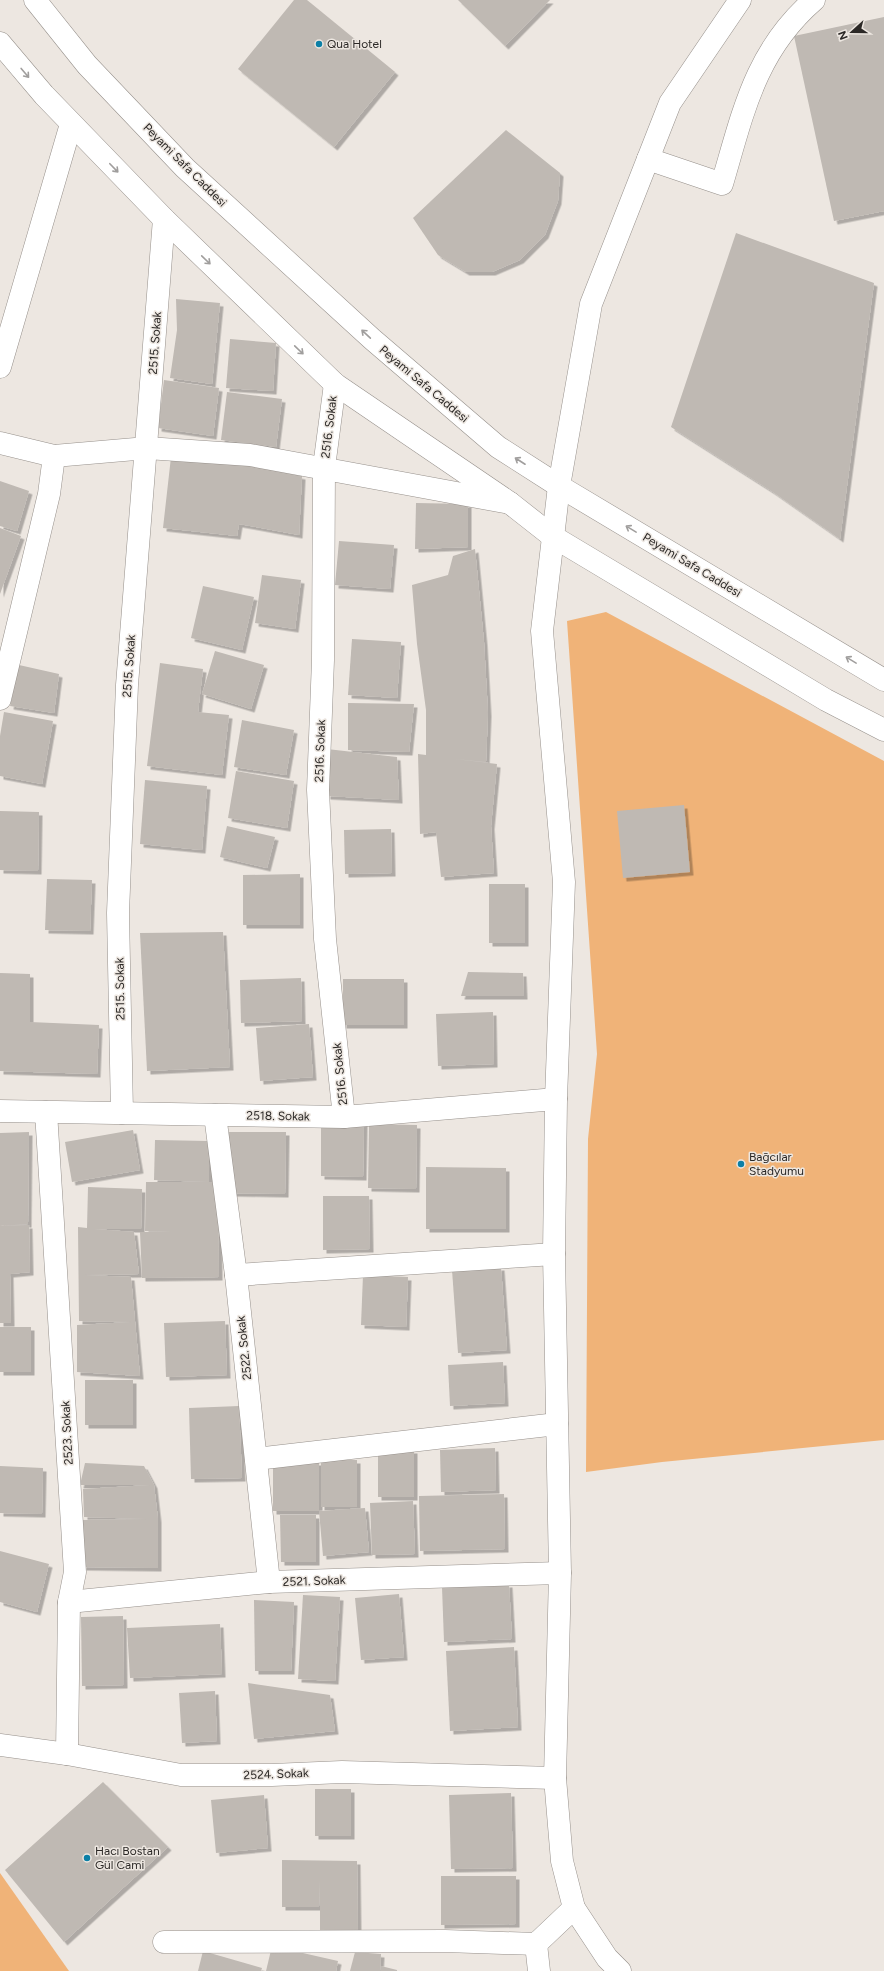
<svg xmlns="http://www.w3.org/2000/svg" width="884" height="1971" viewBox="0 0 884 1971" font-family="Figtree,sans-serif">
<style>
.green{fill:#f0b378}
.building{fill:#bfb9b3;filter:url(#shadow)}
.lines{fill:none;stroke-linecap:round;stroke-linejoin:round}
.minor-casing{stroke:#96908b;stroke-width:23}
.major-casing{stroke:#96908b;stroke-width:23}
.minor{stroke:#fff;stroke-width:22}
.major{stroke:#fff;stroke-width:22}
.oneway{stroke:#a09e9d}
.poi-dot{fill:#0b7fa6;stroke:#ede7e1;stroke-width:1.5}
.labels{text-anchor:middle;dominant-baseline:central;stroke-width:3;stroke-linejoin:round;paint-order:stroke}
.poi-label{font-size:12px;fill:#2b2826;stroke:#ede7e1;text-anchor:start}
.street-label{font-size:12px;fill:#2b2826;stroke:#ede7e1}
</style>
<defs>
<filter id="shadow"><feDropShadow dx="3.5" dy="3.5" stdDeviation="0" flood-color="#0004"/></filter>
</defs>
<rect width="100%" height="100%" fill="#ede7e1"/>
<g class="green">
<path d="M606,612L884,761V1440L662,1462L586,1472L588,1139L597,1054L567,621Z"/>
<path d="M0,1873L69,1971H0Z"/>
</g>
<g class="building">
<path d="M294,0H307L395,72L334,147L238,69Z"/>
<path d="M458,0H550L505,46Z"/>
<path d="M884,17V211L834,221L794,36Z"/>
<path d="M506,130L560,173L558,201L545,235L520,260L492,272H466L438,255L413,218Z"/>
<path d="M736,233L874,283L840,539L773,492L671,427Z"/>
<path d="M176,299L220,303L212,384L170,378L177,330Z"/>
<path d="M230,339L276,343L273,391L226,388Z"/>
<path d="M164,380L219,388L213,436L158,428Z"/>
<path d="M227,392L282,399L276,447L221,440Z"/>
<path d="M171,457L244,465L302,476L299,535L239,524L237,536L163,528Z"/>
<path d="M0,481L29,491L17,531L0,526Z"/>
<path d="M416,503L468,504V547L415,549Z"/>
<path d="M0,528L21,536L0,594Z"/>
<path d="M339,541L394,545L390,589L335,585Z"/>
<path d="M475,549L484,642L488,713L486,762L455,759L497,764L491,826L494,873L441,877L436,832L420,834L418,754L426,755V710L417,644L412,585L448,575L453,556Z"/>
<path d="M262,575L301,580L295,629L255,623Z"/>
<path d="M203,586L254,597L242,650L191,638Z"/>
<path d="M352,639L401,642L397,698L348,695Z"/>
<path d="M215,651L264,665L251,709L202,694Z"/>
<path d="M160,663L203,669L198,712L229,715L222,775L147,766Z"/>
<path d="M19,665L59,674L54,713L10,706Z"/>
<path d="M348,703L414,704L409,752L348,750Z"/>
<path d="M4,712L53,721L42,784L0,776V736Z"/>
<path d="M242,720L294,730L286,775L234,767Z"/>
<path d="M327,749L397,757L399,800L327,796Z"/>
<path d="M236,771L294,781L287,828L228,818Z"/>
<path d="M145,780L207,786L202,850L140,844Z"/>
<path d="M684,805L690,872L623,878L617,811Z"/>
<path d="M0,811L39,812L38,871L0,870Z"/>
<path d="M227,826L275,837L267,868L220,857Z"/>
<path d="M391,829L392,873L345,874L344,830Z"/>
<path d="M300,874V925H243V875Z"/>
<path d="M47,879L92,880L90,931L45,930Z"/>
<rect x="489" y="884" width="36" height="59"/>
<path d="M223,932L230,1067L147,1071L140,933Z"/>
<path d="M468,972L523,973L524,996H461Z"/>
<path d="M0,973L30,974V1022L99,1025L97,1074L0,1071Z"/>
<path d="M301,978L302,1021L241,1023L240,980Z"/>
<rect x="343" y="979" width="61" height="46"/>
<path d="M493,1012L494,1064L438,1066L436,1014Z"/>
<path d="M309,1024L313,1077L260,1081L256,1028Z"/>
<path d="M321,1121H364L363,1177L321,1176Z"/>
<path d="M369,1124L417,1125L416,1189L368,1188Z"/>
<path d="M133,1130L140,1170L72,1182L65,1142Z"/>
<path d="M29,1132L28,1224L0,1226V1133Z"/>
<path d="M229,1132H286L285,1194L229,1193Z"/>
<path d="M155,1140L209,1141V1182L154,1180Z"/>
<path d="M426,1167L506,1168V1229H426Z"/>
<path d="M146,1182H218L219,1277L142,1278L140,1232H172L145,1231Z"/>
<path d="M88,1187L142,1189L141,1229H94L134,1232L139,1274L85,1275L131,1277L140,1376L77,1372V1325L131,1322L79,1321L78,1227L87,1228Z"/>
<path d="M323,1196H369L370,1249L323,1250Z"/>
<path d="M29,1225L30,1272L10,1274L11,1323H0V1226Z"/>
<path d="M501,1267L507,1350L458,1353L452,1270Z"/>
<path d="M363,1275L408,1277L406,1327L361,1325Z"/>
<path d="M225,1321L227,1375L166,1377L164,1323Z"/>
<rect x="0" y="1327" width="31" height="45"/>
<path d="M503,1362L505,1403L450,1406L448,1365Z"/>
<rect x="85" y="1380" width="48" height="45"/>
<path d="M239,1406L242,1478L191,1479L189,1408Z"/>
<path d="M495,1448L496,1490L441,1492L440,1450Z"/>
<rect x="378" y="1450" width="36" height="47"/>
<rect x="321" y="1460" width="36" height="47"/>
<rect x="273" y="1462" width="46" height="49"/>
<path d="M85,1463L144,1466L154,1485L158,1519V1568L83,1567V1520L146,1519L84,1517L83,1489L150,1485H80Z"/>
<path d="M0,1466L43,1468L42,1514L0,1513Z"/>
<path d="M504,1494L505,1549L420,1551L419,1496Z"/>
<path d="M413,1501L415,1554L372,1555L370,1503Z"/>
<path d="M365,1508L369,1552L323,1556L319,1511Z"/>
<path d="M280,1515H316V1562H281Z"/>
<path d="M0,1551L49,1564L37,1612L0,1602Z"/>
<path d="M509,1584L512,1639L444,1642L442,1587Z"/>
<path d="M399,1594L404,1657L361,1660L355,1598Z"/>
<path d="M303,1595L340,1597L335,1681L298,1679Z"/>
<path d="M254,1600L294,1602L291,1671H255Z"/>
<path d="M123,1616L124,1685L82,1686L81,1617Z"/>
<path d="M220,1624L222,1674L130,1678L127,1628Z"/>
<path d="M514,1647L518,1727L450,1731L446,1651Z"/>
<path d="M248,1683L330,1695L335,1731L254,1739Z"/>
<path d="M215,1691L217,1741L182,1743L179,1693Z"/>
<path d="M103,1782L168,1847L64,1942L5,1870Z"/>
<rect x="315" y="1789" width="36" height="47"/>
<path d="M511,1793L513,1868L451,1869L449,1795Z"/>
<path d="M264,1795L268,1848L216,1853L211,1800Z"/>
<path d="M282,1860L357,1861L358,1937H320V1879L319,1907H282Z"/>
<path d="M441,1876H516V1924L441,1925Z"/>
<path d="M272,1946L338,1961L336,1971H266Z"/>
<path d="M203,1951L262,1968L261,1971H198Z"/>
<path d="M355,1952L381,1954L380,1971H350Z"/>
<path d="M381,1966L397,1970V1971H381Z"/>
</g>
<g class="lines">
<g class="minor-casing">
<g id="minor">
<path d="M648,159L722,184C743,113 755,51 814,0"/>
<path d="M0,367L71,124"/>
<path d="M335,384L324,467L323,660L318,790L325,939L344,1117"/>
<path d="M0,443L54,456"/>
<path d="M0,699L49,494L54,456L147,448L250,455L510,503"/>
<path d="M0,1111L344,1117L556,1099"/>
<path d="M46,1112L75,1572L69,1602L67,1754"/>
<path d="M122,1113L118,913L127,685L164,219"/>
<path d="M215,1115L236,1275L269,1582"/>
<path d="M236,1275L554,1254"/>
<path d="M256,1459L557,1424"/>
<path d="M69,1602L269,1582L560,1573"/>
<path d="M0,1745L67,1754L181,1775H272L342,1772L555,1778"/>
<path d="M164,1942L445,1941L536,1944L574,1908"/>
<path d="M536,1944L539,1971"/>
<path d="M620,1971L607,1958L574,1908L562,1861L555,1778L560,1573L554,1254L556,1099L564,882L542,631L559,486L591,304L670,103L740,0"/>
</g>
</g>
<g class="major-casing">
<g id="major">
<path d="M35,0L87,65L185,168L372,339L498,447L559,486L884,680"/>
<path d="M0,43L44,95L164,219L335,384L510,503L552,536L826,700L884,730"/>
</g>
</g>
<use href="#minor" class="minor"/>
<use href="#major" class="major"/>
</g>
<defs><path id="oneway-shaft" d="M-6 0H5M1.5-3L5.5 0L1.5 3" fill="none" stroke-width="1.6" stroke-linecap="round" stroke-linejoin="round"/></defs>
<g class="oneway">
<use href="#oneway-shaft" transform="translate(25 73) rotate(50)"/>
<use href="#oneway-shaft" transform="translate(114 168) rotate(46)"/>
<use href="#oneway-shaft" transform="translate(206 260) rotate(44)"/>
<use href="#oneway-shaft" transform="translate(366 334) rotate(-137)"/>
<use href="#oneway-shaft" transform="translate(299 350) rotate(44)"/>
<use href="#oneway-shaft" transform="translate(520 461) rotate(-147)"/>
<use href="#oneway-shaft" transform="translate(631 529) rotate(-149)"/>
<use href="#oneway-shaft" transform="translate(851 660) rotate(-149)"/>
</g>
<g class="poi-dot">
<circle cx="319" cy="44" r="4"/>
<circle cx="741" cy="1164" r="4"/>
<circle cx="87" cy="1858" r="4"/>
</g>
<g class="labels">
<g class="poi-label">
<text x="327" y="44">Qua Hotel</text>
<text x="749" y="1157">Bağcılar<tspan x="749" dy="14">Stadyumu</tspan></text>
<text x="95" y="1851">Hacı Bostan<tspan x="95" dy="14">Gül Cami</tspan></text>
</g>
<g class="street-label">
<text transform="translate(185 165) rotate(45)">Peyami Safa Caddesi</text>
<text transform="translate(155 343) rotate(-86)">2515. Sokak</text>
<text transform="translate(424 384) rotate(40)">Peyami Safa Caddesi</text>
<text transform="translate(329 427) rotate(-83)">2516. Sokak</text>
<text transform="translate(692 565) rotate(31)">Peyami Safa Caddesi</text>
<text transform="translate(129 666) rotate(-86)">2515. Sokak</text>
<text transform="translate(320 751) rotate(-88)">2516. Sokak</text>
<text transform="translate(120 989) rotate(-91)">2515. Sokak</text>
<text transform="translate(340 1074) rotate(-96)">2516. Sokak</text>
<text transform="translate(278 1116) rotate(1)">2518. Sokak</text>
<text transform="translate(244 1348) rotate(-96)">2522. Sokak</text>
<text transform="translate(67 1433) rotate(-93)">2523. Sokak</text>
<text transform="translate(314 1581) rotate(-2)">2521. Sokak</text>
<text transform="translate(276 1774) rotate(-2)">2524. Sokak</text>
</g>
</g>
<g transform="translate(852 32) rotate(249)" stroke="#ede7e1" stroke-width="3" paint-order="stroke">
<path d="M0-3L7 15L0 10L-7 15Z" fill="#2b2826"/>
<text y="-6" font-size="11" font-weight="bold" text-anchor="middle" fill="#2b2826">N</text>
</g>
</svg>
